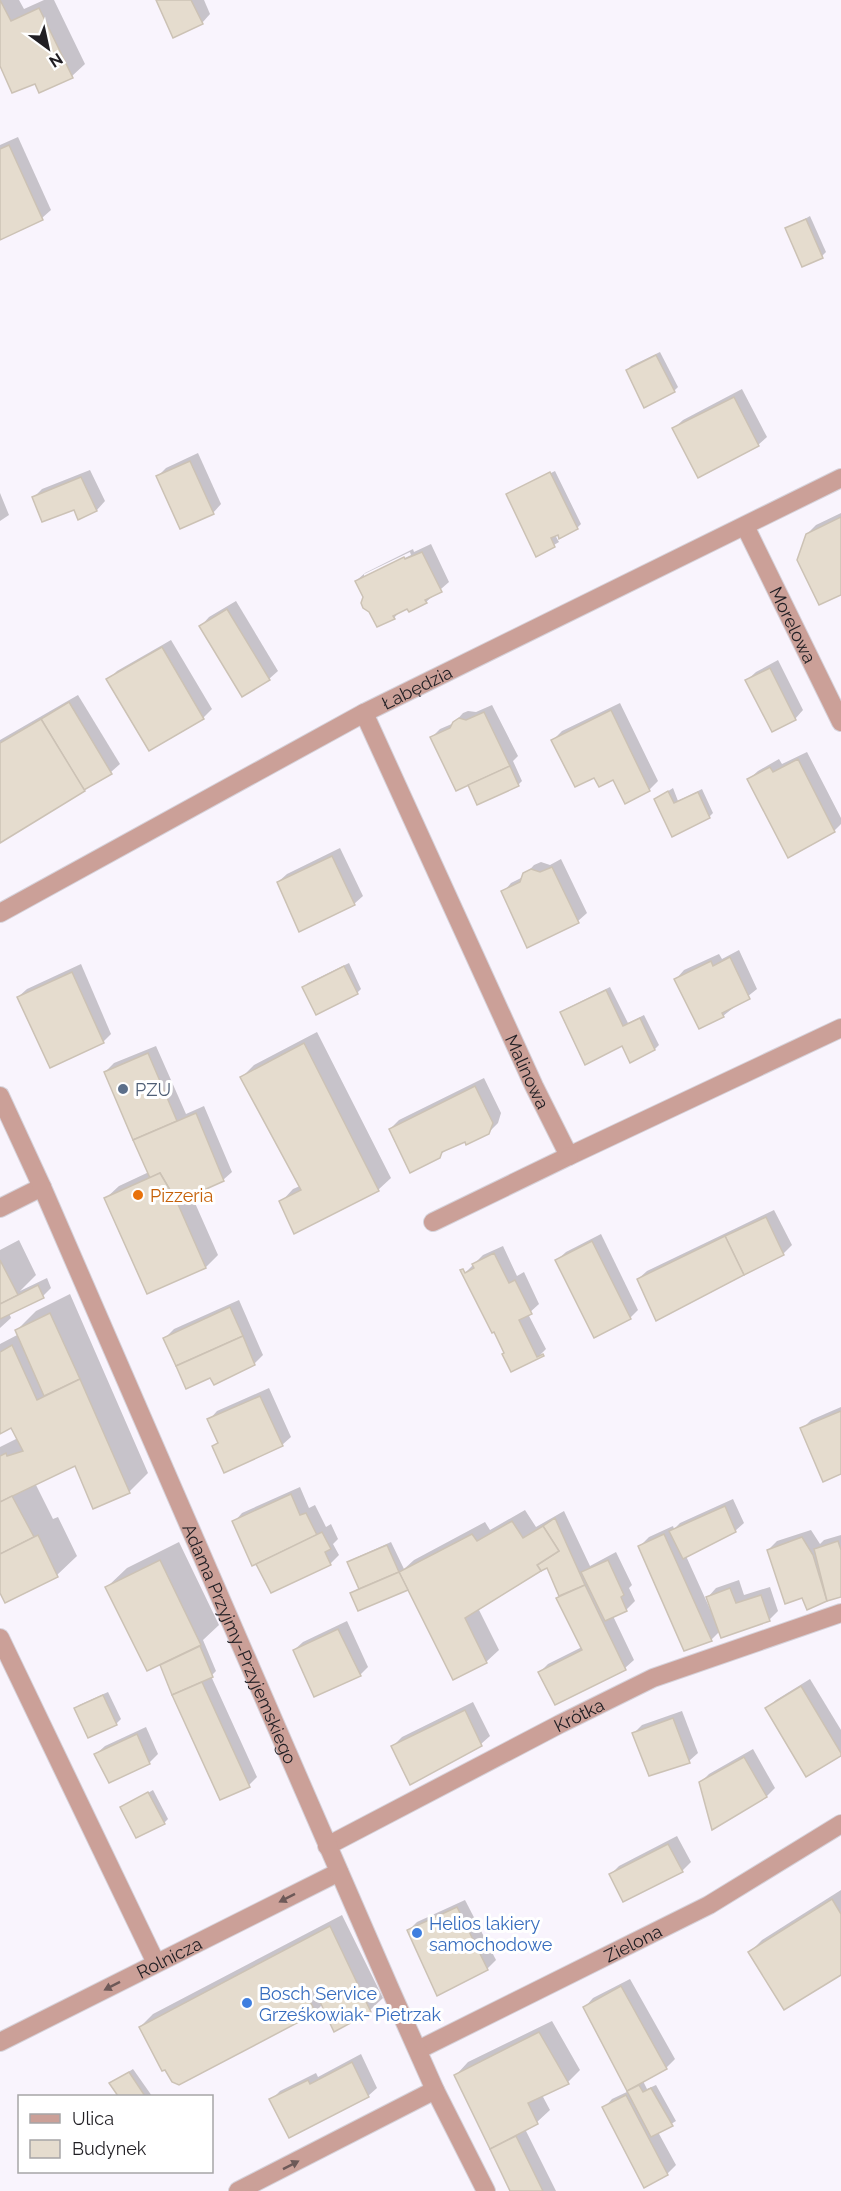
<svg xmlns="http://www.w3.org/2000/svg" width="841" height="2191" viewBox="0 0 841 2191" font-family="Raleway,sans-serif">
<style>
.shadow{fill:#0003;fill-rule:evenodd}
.building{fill:#e5dcce;stroke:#ccc2b5;stroke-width:1.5}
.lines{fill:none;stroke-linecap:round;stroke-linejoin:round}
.service-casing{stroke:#d6d2da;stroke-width:20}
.minor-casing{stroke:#d6d2da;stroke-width:20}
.tertiary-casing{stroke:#d6d2da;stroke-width:20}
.service{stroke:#cba098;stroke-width:18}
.minor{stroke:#cba098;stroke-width:18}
.tertiary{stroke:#cba098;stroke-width:18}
.oneway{fill:#6d5958}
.service-dot{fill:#5c6f8a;stroke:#fff;stroke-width:2}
.food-dot{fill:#e8710a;stroke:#fff;stroke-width:2}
.shop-dot{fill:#3f7fe0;stroke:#fff;stroke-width:2}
.labels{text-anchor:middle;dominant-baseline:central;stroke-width:6;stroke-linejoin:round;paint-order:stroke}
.street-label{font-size:18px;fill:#211f24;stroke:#fff}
.service-label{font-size:18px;fill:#4e5e75;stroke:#fff;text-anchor:start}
.food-label{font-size:18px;fill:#c56008;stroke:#fff;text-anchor:start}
.shop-label{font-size:18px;fill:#366cbe;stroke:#fff;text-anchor:start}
</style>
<rect width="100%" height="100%" fill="#f9f4fd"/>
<g class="shadow">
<path d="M0,0H19L24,9L44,0H54L85,64L72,76L40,91L36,82L0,63Z"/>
<path d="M158,0H204L210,14L202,23Z"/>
<path d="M18,137L51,210L42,218L0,238V145Z"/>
<path d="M810,216L826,252L822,256L803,265L787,229Z"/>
<path d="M660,352L678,387L674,391L627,370L631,366Z"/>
<path d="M742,389L767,437L758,445L674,428L683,420Z"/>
<path d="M198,453L221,504L213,513L158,476L166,468Z"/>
<path d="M90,470L105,501L97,510L79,518L75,508L33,498L42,489Z"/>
<path d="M555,471L581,524L577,528L555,535L559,542L537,555L507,495Z"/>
<path d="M0,493L9,515L0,521Z"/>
<path d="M841,513V593L807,534L816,525Z"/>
<path d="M431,544L449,582L426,602L401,610L394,618L356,581L365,573L413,549L414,552ZM410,552L411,555L364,578V574Z"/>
<path d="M236,601L278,671L269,679L201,626L209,617Z"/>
<path d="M171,640L212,709L203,718L149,749L108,680L117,671Z"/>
<path d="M778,660L803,710L795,719L747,680L756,672Z"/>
<path d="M78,695L120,764L111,772L0,841V740Z"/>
<path d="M620,703L658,781L649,790L614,778L594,776L553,740L562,731Z"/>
<path d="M492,705L518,756L513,761L522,781L518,785L469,783L432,737L440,729L454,723L463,713L468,711L476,712Z"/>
<path d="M807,752L841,818V824L834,831L749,779L758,771L779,759L782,764Z"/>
<path d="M673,788L678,801L702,789L713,813L709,817L656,799Z"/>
<path d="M340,848L363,896L354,904L278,882L287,874Z"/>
<path d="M561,859L587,913L578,921L528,946L503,892L511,883L523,877L534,865L541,862L550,865Z"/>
<path d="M739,950L757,989L723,1016L676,979L684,970L719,954L722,959Z"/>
<path d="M349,963L361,989L357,993L304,987L308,983Z"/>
<path d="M81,964L111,1034L103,1042L18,997L27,989Z"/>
<path d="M610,987L628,1023L644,1015L659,1045L655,1049L622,1044L562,1013L566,1009Z"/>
<path d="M317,1032L391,1178L378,1190L281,1202L293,1189L300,1186L242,1077L254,1065Z"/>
<path d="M156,1046L186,1114L204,1106L232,1172L223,1180L191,1194L218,1255L206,1267L106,1198L119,1186L149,1172L105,1072L114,1063Z"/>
<path d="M484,1078L501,1113L498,1123L489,1132L448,1148L439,1156L390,1129L399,1120Z"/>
<path d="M774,1210L792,1245L783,1254L638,1279L647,1271Z"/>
<path d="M601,1234L638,1310L630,1318L557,1260L566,1252Z"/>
<path d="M19,1240L36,1275L20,1291L47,1278L51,1288L43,1296L9,1313L11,1318L0,1328V1250Z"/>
<path d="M503,1246L517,1276L524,1272L539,1304L528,1314L546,1349L537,1358L506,1352L464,1274L483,1255Z"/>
<path d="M70,1294L148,1473L129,1492L76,1464L35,1483L53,1519L58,1517L77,1556L57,1575L0,1589V1447L18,1438L12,1426L0,1432V1344L19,1334L17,1330L36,1311Z"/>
<path d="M239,1300L263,1355L254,1364L211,1376L165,1338L174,1329Z"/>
<path d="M269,1388L291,1437L282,1445L214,1446L219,1441L209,1420L217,1411Z"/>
<path d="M841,1407V1473L802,1429L811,1420Z"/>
<path d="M300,1487L309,1508L315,1505L326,1527L331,1524L338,1539L333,1544L339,1555L330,1564L234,1522L242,1513Z"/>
<path d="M733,1499L744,1523L735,1531L686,1556L710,1609L712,1608L708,1597L716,1588L739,1580L744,1595L770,1587L778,1611L769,1620L720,1631L711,1640L640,1546L649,1537L673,1526L674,1529L680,1523Z"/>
<path d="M525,1510L536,1527L564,1511L590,1566L616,1552L632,1585L629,1588L635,1601L626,1610L613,1616L634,1660L625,1668L556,1703L540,1672L548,1664L582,1647L548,1566L478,1608L499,1650L486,1662L409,1588L352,1593L360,1587L349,1563L353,1559L391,1542L404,1569L414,1560L485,1522L490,1530Z"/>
<path d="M811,1530L820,1544L824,1540L841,1535V1596L808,1608L803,1596L768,1550L777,1541Z"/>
<path d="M179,1542L219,1625L203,1640L216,1671L211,1676L257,1777L249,1785L173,1695L162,1665L167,1661L107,1587L127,1568Z"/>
<path d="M347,1621L368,1667L360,1675L294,1650L303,1642Z"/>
<path d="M810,1679L841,1730V1754L767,1708L776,1700Z"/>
<path d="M108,1692L121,1719L117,1723L88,1736L75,1709L79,1705Z"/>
<path d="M473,1702L490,1736L481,1744L410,1783L393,1746L402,1737Z"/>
<path d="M682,1711L698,1753L689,1761L634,1733L642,1725Z"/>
<path d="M146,1727L158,1754L149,1763L96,1754L105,1746Z"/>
<path d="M753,1749L775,1788L767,1796L700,1783L709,1774Z"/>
<path d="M153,1790L168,1819L164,1823L136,1836L122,1808Z"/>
<path d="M677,1836L691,1862L682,1871L611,1874L619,1866Z"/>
<path d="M841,1890V1973L750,1952L762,1940Z"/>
<path d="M465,1900L496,1960L487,1969L409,1930L417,1922Z"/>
<path d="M342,1915L383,1998L370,2010L323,2004L315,2012L140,2027L153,2014Z"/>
<path d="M630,1979L675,2059L666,2068L643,2081L647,2089L656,2085L676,2121L658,2132L676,2165L667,2174L604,2108L612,2099L629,2091L585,2007L593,1998Z"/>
<path d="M552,2021L580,2070L568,2082L542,2095L550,2110L537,2122L525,2129L556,2191H512L456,2075L468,2062Z"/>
<path d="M361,2054L377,2088L368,2096L271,2100L280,2091L316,2073L318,2077Z"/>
<path d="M133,2069L152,2096H120L111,2083Z"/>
</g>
<g class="building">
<path d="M0,0L11,21L39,8L73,78L39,93L35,84L12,93L0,66Z"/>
<path d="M156,0H191L203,24L173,38Z"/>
<path d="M9,145L43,220L0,240V149Z"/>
<path d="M806,219L823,258L802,267L785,228Z"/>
<path d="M656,355L675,392L644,408L626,370Z"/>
<path d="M734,397L759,446L698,478L672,428Z"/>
<path d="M190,461L214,514L180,529L156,476Z"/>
<path d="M550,472L578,529L559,539L558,535L551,538L555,547L536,557L506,494Z"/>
<path d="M81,477L97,511L78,520L74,510L42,522L32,497Z"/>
<path d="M841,517V595L819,605L797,560L806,534Z"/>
<path d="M422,552L442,592L425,600L427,603L409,612L407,609L393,616L395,619L377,627L369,612L363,608L361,603L363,597L355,581L404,557L405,559Z"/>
<path d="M227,609L270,680L242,697L199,626Z"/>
<path d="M162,647L204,719L149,751L106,679Z"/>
<path d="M770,668L796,720L772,732L745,680Z"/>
<path d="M69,702L112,774L84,790L41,719Z"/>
<path d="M611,710L650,791L625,804L613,780L599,787L594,778L575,787L551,740Z"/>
<path d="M484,712L510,766L456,791L430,737L450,728L453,722L459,718L466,720Z"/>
<path d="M41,719L85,791L0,843V743Z"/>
<path d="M798,759L835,832L788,858L747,779L770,767L773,772Z"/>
<path d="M510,766L519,786L477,805L468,785Z"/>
<path d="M668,791L674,803L698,792L710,818L672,837L654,799Z"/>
<path d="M332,856L355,905L299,932L277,882Z"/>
<path d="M552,867L579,923L527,948L501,891L520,882L523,873L531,869L540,872Z"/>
<path d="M730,957L750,999L722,1013L724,1017L699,1029L674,979L711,961L713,966Z"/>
<path d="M344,966L358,994L316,1015L302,987Z"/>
<path d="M72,972L104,1043L50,1068L17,997Z"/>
<path d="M606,990L623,1026L640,1018L655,1050L630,1063L622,1046L585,1065L560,1012Z"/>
<path d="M304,1043L379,1191L294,1234L279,1201L301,1190L240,1077Z"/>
<path d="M148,1053L177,1121L133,1140L104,1072Z"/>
<path d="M475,1086L493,1123L489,1134L466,1145L465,1142L442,1152L440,1158L410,1173L389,1129Z"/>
<path d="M196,1113L224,1181L177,1202L160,1173L150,1178L133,1140Z"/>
<path d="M160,1173L177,1202L206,1268L147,1294L104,1198Z"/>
<path d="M766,1217L784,1255L744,1275L725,1236Z"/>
<path d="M725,1236L744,1275L656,1321L637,1279Z"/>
<path d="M592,1241L631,1319L594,1338L555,1260Z"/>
<path d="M494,1253L509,1283L515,1280L532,1314L519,1320L537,1357L543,1354L544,1356L511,1372L502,1354L504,1353L494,1332L492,1333L460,1270L463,1269L465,1273L474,1268L472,1264Z"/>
<path d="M0,1260L18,1295L0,1304Z"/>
<path d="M38,1285L44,1298L0,1319V1304Z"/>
<path d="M230,1307L243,1336L176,1366L163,1338Z"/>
<path d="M50,1313L80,1379L44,1396L15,1330Z"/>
<path d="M243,1336L255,1365L214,1385L210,1378L186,1389L176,1366Z"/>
<path d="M12,1345L37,1400L80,1379L130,1493L93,1509L75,1466L0,1502V1456L6,1453L7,1456L23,1451L11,1428L0,1434V1352Z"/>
<path d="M260,1396L283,1446L224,1473L212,1446L218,1443L207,1419Z"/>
<path d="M841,1411V1474L823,1482L800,1428Z"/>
<path d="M291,1494L300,1515L306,1513L317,1535L252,1566L232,1521Z"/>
<path d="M12,1496L34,1537L0,1554V1502Z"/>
<path d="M725,1506L736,1532L683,1559L669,1531Z"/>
<path d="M555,1518L585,1585L559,1596L547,1568L541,1571L537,1565L559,1551L543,1526Z"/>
<path d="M512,1521L523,1538L543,1526L559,1551L537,1565L541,1571L465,1618L487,1663L453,1680L399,1572L472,1534L477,1541Z"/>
<path d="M322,1532L331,1549L325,1552L331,1565L271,1593L256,1564Z"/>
<path d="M664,1534L712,1641L684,1651L638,1546Z"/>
<path d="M38,1535L58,1577L5,1603L0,1593V1554Z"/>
<path d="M802,1537L813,1555L827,1601L807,1610L802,1598L785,1604L767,1550Z"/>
<path d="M838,1541L841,1550V1597L827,1601L814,1549Z"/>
<path d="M387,1545L399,1572L359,1589L347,1562Z"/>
<path d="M160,1560L201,1645L147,1671L105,1587Z"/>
<path d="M608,1560L624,1595L621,1597L627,1611L605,1621L581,1572Z"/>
<path d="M399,1572L408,1590L358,1611L350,1593Z"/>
<path d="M585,1585L626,1670L555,1705L538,1672L582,1650L556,1598Z"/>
<path d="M730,1588L736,1603L761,1595L770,1621L721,1638L706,1597Z"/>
<path d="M338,1629L361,1676L314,1697L293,1650Z"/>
<path d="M200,1646L213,1677L172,1695L160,1665Z"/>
<path d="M202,1682L250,1787L220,1800L172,1695Z"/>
<path d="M801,1686L841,1753V1756L806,1777L765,1708Z"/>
<path d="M103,1695L117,1725L88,1738L74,1708Z"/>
<path d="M465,1710L482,1746L410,1785L391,1746Z"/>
<path d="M673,1718L690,1763L649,1776L632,1733Z"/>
<path d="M137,1734L150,1764L109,1783L94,1754Z"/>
<path d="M744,1757L767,1797L712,1830L699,1782Z"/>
<path d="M148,1792L165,1824L136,1838L120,1807Z"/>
<path d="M668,1844L683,1872L623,1902L609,1874Z"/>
<path d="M832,1899L841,1914V1975L784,2010L748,1952Z"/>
<path d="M457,1907L488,1970L437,1996L407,1930Z"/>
<path d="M330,1926L371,2012L334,2032L315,1991L306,1994L316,2013L179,2085L172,2082L165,2070L162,2071L139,2027Z"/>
<path d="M621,1986L667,2069L627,2091L583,2007Z"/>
<path d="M539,2032L569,2084L528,2103L538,2124L490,2149L454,2075Z"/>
<path d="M352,2062L369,2097L289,2138L269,2099L308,2080L310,2084Z"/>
<path d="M129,2072L145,2096H118L109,2083Z"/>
<path d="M639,2085L643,2092L651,2088L673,2126L651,2137L627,2091Z"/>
<path d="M626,2095L668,2175L644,2188L602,2107Z"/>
<path d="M516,2136L543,2191H510L490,2149Z"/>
</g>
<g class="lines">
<g class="service-casing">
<path id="service" d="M0,1638L156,1963"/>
</g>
<g class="minor-casing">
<g id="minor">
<path id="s1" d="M745,526L841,722"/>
<path id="s2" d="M364,713L534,1086L569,1156L841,1028"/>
<path id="s3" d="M0,913L364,713L841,478"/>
<path d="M0,1208L42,1187"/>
<path d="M433,1222L569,1156"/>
<path id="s4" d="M327,1846L560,1724L653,1678L841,1613"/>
<path id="s5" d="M0,2042L339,1872"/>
<path id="s6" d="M418,2050L709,1905L841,1824"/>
<path d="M238,2191L435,2090"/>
</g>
</g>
<g class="tertiary-casing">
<g id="tertiary">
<path id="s7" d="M0,1096L42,1187L391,1991L435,2090L486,2191"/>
</g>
</g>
<use href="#service" class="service"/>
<use href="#minor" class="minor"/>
<use href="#tertiary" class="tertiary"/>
</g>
<defs><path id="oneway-solid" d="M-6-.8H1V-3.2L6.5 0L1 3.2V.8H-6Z" transform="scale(1.5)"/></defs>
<g class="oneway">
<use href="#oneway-solid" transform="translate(287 1898) rotate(153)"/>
<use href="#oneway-solid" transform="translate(112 1986) rotate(153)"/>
<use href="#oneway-solid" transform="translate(291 2165) rotate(-27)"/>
</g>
<circle class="service-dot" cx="123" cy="1089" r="6"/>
<circle class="food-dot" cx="138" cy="1195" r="6"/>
<g class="shop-dot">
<circle cx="417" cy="1933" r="6"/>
<circle cx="247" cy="2003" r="6"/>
</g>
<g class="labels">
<g class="street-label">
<text stroke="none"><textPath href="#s1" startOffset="110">Morelowa</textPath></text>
<text stroke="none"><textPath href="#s3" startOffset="474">Łabędzia</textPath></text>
<text stroke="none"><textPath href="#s2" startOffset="394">Malinowa</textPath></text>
<text stroke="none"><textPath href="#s7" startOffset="598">Adama Przyjmy-Przyjemskiego</textPath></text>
<text stroke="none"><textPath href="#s4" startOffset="284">Krótka</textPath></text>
<text stroke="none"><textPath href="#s6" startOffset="240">Zielona</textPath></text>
<text stroke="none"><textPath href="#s5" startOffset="189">Rolnicza</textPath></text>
</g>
<g class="service-label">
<text x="135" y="1089">PZU</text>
</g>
<g class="food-label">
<text x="150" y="1195">Pizzeria</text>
</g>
<g class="shop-label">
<text x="429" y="1923">Helios lakiery<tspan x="429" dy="21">samochodowe</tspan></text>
<text x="259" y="1993">Bosch Service<tspan x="259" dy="21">Grześkowiak- Pietrzak</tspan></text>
</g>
</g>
<rect x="18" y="2095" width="195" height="78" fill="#ffffff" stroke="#a6a5a7" stroke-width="1.5"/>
<rect x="30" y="2114" width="30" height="9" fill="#cba098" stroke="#a6a5a7" stroke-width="1.5"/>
<text x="72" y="2125" font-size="18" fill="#211f24">Ulica</text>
<rect x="30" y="2140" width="30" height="18" fill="#e5dcce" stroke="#a6a5a7" stroke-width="1.5"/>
<text x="72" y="2155" font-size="18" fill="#211f24">Budynek</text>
<g transform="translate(48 48) rotate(147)" stroke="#ffffff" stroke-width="4.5" paint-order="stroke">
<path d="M0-4.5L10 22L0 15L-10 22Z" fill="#211f24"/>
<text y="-9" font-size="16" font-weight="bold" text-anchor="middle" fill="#211f24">N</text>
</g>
</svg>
